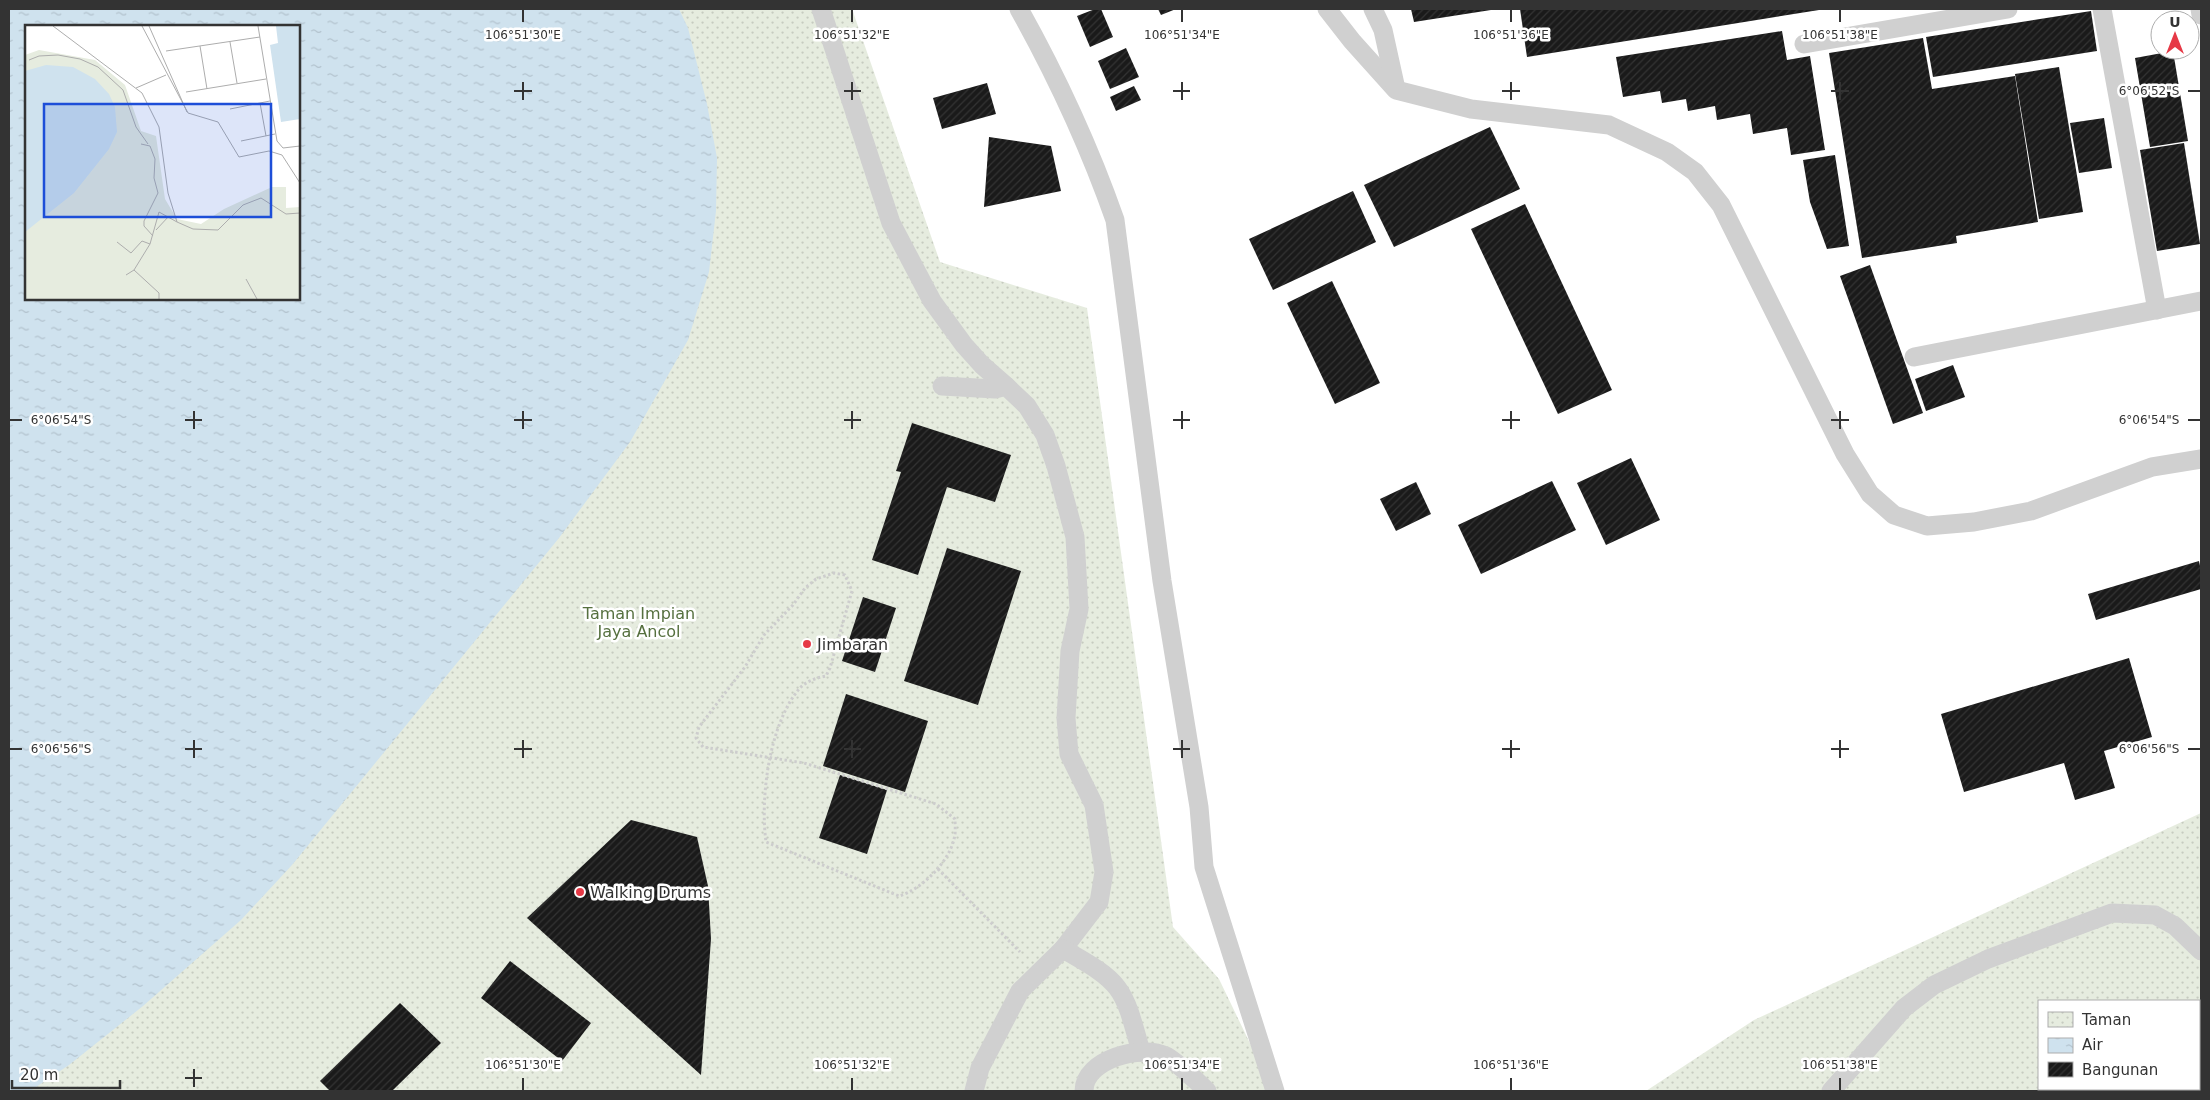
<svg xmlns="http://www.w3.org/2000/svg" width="2210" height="1100" viewBox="0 0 2210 1100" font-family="'DejaVu Sans',sans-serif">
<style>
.park{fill:url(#park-dots);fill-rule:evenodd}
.water{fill:url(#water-ripples);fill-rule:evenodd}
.building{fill:url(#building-hatch)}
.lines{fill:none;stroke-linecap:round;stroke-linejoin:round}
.path{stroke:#cdcdcd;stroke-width:3;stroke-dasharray:2.5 2.5;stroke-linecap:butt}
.service{stroke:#d0d0d0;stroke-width:19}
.ticks{fill:none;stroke:#333;stroke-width:2}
.poi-dot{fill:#e63946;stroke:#fff;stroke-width:2}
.labels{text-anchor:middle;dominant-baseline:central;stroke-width:5;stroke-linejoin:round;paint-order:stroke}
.park-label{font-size:16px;fill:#56703f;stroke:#fff}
.poi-label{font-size:16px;fill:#333;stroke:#fff;text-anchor:start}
.inset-road{fill:none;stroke:#adadad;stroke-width:1}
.view{fill:#1d4ed8;fill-opacity:0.15;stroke:#1d4ed8;stroke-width:2.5}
.inset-edge{fill:none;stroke:#333;stroke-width:2.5}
.ticks-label{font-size:12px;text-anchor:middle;fill:#333;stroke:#fff;stroke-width:5;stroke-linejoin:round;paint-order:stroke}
</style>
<defs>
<pattern id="park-dots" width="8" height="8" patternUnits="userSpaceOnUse" patternTransform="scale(1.25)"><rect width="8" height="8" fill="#e6ecdf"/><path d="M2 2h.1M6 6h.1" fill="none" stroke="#c6cbc0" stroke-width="1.8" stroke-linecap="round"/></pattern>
<pattern id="water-ripples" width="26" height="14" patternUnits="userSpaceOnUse" patternTransform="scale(1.25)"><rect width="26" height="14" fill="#cfe2ee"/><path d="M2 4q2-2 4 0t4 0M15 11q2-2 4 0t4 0" fill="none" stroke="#b2c2cd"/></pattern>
<pattern id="building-hatch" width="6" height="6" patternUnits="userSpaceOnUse" patternTransform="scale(1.25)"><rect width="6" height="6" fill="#1a1a1a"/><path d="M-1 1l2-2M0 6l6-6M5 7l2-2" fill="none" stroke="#333"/></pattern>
</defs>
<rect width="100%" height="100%" fill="#fff"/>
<g class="park">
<path d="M9,9H852L940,262L1087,308L1173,927L1219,979L1273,1091H9ZM26,26H299V299H26Z"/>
<path d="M2201,813V1091H1646L1754,1020ZM2039,1001H2199V1089H2039Z"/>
</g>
<path class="water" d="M9,9H679L688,28L707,104L717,158L716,211L709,272L688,340L630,442L559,538L292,865L241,920L143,1006L69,1065L30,1091H9ZM26,26H299V299H26Z"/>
<g class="building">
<path d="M1095,9H1101L1113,37L1090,47L1077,16Z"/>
<path d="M1158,9H1176L1161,15Z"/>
<path d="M1411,9H1491V10L1414,22Z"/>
<path d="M1520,9H1819V10L1527,57Z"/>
<path d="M2091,11L2097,51L1933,77L1926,37Z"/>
<path d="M1782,31L1787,60L1810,56L1825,150L1791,155L1787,128L1753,134L1750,114L1717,120L1715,106L1688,111L1686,99L1662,103L1660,91L1623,97L1616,57Z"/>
<path d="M1923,38L1932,89L2015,76L2038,222L1956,236L1957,243L1862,258L1829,53Z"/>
<path d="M1126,48L1139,77L1110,89L1098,61Z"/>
<path d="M2173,51L2188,141L2150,147L2135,58Z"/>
<path d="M2059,67L2083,212L2039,219L2015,74Z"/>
<path d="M987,83L996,114L942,129L933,98Z"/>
<path d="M1134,86L1141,100L1116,111L1110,97Z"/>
<path d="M2104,118L2112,168L2079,173L2070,123Z"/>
<path d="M1490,127L1520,189L1394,247L1364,185Z"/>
<path d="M989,137L1051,146L1061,191L984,207Z"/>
<path d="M2184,143L2200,244L2157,251L2140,150Z"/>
<path d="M1835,155L1849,246L1827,249L1810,202L1803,160Z"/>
<path d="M1353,191L1376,242L1273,290L1249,239Z"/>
<path d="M1525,204L1612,390L1558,414L1471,229Z"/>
<path d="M1870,265L1923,413L1893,424L1840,276Z"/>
<path d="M1332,281L1380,383L1335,404L1287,303Z"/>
<path d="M1953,365L1965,397L1926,411L1915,379Z"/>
<path d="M912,423L1011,455L995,502L947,487L918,575L872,560L901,472L896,471Z"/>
<path d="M1631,458L1660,520L1606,545L1577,483Z"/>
<path d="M1552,481L1576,530L1481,574L1458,525Z"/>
<path d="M1416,482L1431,514L1396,531L1380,499Z"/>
<path d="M947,548L1021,571L978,705L904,681Z"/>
<path d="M2199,561L2201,571V589L2096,620L2088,594Z"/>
<path d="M863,597L896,608L875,672L842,661Z"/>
<path d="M2129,658L2152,737L2104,751L2115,788L2075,800L2064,763L1964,792L1941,714Z"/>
<path d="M846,694L928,721L905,792L823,766Z"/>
<path d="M840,775L887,790L867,854L819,838Z"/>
<path d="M631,820L697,837L708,886L711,939L701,1075L527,918Z"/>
<path d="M510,961L591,1023L562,1061L481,998Z"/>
<path d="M400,1003L441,1043L392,1091H330L320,1081Z"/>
</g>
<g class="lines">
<g class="path">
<path d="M852,591L830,668L826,676C816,678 806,681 799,689C769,725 760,798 766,842L899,896C921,890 949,862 954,839C956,833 955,825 955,819L936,804L804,763L703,747L696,738L699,727L745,667L764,635L793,605L805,588L816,579L834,573L845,575L852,591"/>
<path d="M938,869L1020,952"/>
</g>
<g class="service">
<path d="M821,9L891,223L932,301L964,345L982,365L1006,386"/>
<path d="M1019,9C1057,77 1089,146 1115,220L1162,581L1199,807L1204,867L1275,1091"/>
<path d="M1327,9L1352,41L1396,90L1471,109L1609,125L1667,152L1695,172L1721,205L1845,454L1870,494L1894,515L1927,526L1974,522L2031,511L2152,467L2201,459"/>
<path d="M1373,9L1383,30L1396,89"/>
<path d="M2102,9L2157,310"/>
<path d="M2200,9L2201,15"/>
<path d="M1804,44L2008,9"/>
<path d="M1914,357L2201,301"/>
<path d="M942,386L995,389L1006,386L1027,406L1045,435L1056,466L1075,537L1079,609L1070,651L1066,718L1069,754L1094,805L1104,872L1099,902L1063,949L1020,991L980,1068L974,1091"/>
<path d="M1063,949C1123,983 1123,986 1141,1052"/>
<path d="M1084,1091C1084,1059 1142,1044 1166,1056C1181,1065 1194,1079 1207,1091"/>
<path d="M1831,1091L1904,1008L1934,985L1988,959L2112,913L2155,915L2175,926L2201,951"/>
</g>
</g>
<path class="ticks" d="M523,10V22M852,10V22M1182,10V22M1511,10V22M1840,10V22M523,82V100M852,82V100M1182,82V100M1511,82V100M1840,82V100M514,91H532M844,91H861M1173,91H1190M1502,91H1520M1831,91H1849M2188,91H2200M194,411V429M523,411V429M852,411V429M1182,411V429M1511,411V429M1840,411V429M10,420H22M185,420H202M514,420H532M844,420H861M1173,420H1190M1502,420H1520M1831,420H1849M2188,420H2200M194,740V758M523,740V758M852,740V758M1182,740V758M1511,740V758M1840,740V758M10,749H22M185,749H202M514,749H532M844,749H861M1173,749H1190M1502,749H1520M1831,749H1849M2188,749H2200M194,1069V1087M185,1078H202M523,1078V1090M852,1078V1090M1182,1078V1090M1511,1078V1090M1840,1078V1090"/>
<g class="poi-dot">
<circle cx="807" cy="644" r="5"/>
<circle cx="580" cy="892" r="5"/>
</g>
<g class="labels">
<g class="park-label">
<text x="639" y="613">Taman Impian<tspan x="639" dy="18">Jaya Ancol</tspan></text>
</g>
<g class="poi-label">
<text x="817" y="644">Jimbaran</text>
<text x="590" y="892">Walking Drums</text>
</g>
</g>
<g transform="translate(25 25)">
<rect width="275" height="275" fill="#fff"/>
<path d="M14,25L70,35L100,60L116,106L131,111L140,174L152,194L176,199L199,184L247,162H261V183L275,182V274H0V30Z" fill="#e6ecdf"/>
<path d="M251,1H275V94L256,97L245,20L253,18ZM21,40L48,42L70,54L84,69L90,82L92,107L84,124L49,168L0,207V46Z" fill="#cfe2ee"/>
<path class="inset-road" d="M28,1L117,68L134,102L143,168L152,197L168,204L193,205L218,180L236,173L261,189L275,188M117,1L163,88L193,97L214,132L244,126L257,130L275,158M124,1L162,87M233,1L252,116L258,123L275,121M205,17L212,58M175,21L182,64M141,26L235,12M4,35L14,31L33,30L55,34L73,42L98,65L111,102L123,119M111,63L141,50M161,67L241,54M235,78L241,111M205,84L245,76M216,116L250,109M116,119L125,121L130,134L129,153L133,168L119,196V201L128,211M131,205L144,191M92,217L106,228L117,216L125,219L134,187L152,197M109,245L134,268V274M101,250L109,245L125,219M221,254L232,274"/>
<path class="view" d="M19,79H246V192H19Z"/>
<rect width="275" height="275" class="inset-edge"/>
</g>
<g class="ticks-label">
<text x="523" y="39">106°51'30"E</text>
<text x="852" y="39">106°51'32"E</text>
<text x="1182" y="39">106°51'34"E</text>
<text x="1511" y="39">106°51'36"E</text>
<text x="1840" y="39">106°51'38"E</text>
<text x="2149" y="95">6°06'52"S</text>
<text x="61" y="424">6°06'54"S</text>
<text x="2149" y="424">6°06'54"S</text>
<text x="61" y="753">6°06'56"S</text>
<text x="2149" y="753">6°06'56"S</text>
<text x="523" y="1069">106°51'30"E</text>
<text x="852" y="1069">106°51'32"E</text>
<text x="1182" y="1069">106°51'34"E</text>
<text x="1511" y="1069">106°51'36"E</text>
<text x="1840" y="1069">106°51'38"E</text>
</g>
<rect width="2210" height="1100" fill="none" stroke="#333333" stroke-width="20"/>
<rect x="2038" y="1000" width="162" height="90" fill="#ffffff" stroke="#adadad"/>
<rect x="2048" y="1012" width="25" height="15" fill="url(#park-dots)" stroke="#adadad"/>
<text x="2082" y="1025" font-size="15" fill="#333333">Taman</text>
<rect x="2048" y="1038" width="25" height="15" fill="url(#water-ripples)" stroke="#adadad"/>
<text x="2082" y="1050" font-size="15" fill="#333333">Air</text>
<rect x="2048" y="1062" width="25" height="15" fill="url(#building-hatch)" stroke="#adadad"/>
<text x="2082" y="1075" font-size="15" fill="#333333">Bangunan</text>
<g transform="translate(2175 35)"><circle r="24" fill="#ffffff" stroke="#adadad"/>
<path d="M0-4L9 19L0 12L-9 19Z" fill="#e63946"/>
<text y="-8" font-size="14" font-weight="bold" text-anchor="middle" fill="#333333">U</text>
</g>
<path d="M12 1080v8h108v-8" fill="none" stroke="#333333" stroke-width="2.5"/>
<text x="20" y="1080" font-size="15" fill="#333333" stroke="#ffffff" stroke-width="4" paint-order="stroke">20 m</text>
</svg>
